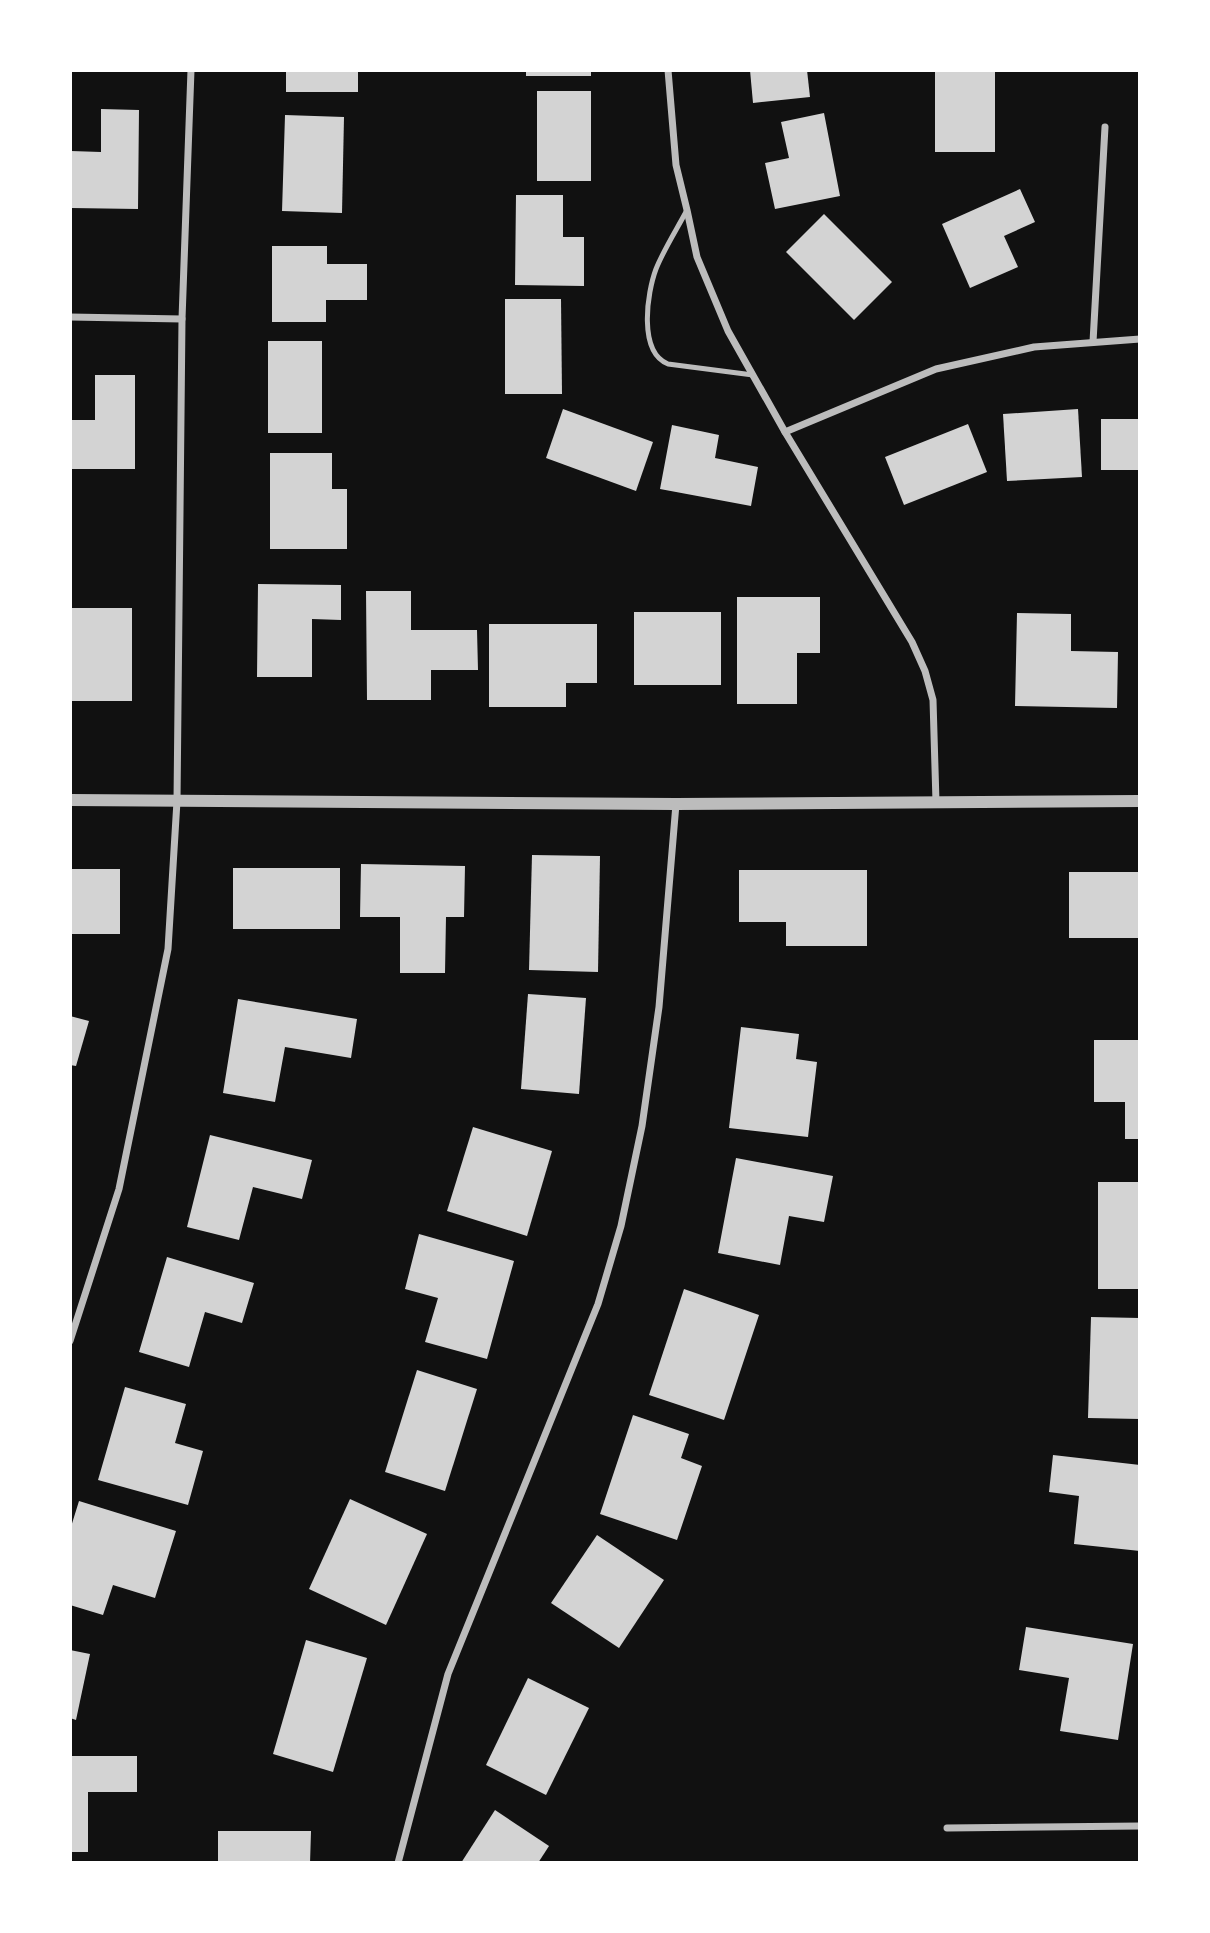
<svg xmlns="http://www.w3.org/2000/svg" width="1210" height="1933" viewBox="0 0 1210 1933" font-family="'Varela Round',sans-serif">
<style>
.building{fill:#d3d3d3}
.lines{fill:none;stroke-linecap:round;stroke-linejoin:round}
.service{stroke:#bcbcbc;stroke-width:5}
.minor{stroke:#bcbcbc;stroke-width:7}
.tertiary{stroke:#bcbcbc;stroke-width:12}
</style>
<rect width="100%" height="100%" fill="#111"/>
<g class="building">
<rect x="286" y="70" width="72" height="22"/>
<rect x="526" y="70" width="65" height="6"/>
<path d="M750,70H807L810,97L753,103Z"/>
<rect x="935" y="70" width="60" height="82"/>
<rect x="537" y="91" width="54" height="90"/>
<path d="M101,109L139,110L138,209L71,208V151L101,152Z"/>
<path d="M824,113L840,196L775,209L765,163L789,158L781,122Z"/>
<path d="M285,115L344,117L342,213L282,211Z"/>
<path d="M1020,189L1035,222L1004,236L1018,267L970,288L942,224Z"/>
<path d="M516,195H563V237H584V286L515,285Z"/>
<path d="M824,214L892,282L854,320L786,252Z"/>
<path d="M272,246H327V264H367V300H326V322H272Z"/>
<path d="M505,299H561L562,394H505Z"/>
<rect x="268" y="341" width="54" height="92"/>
<path d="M95,375H135V469H70V420H95Z"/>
<path d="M563,409L653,442L636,491L546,458Z"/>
<path d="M1078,409L1082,477L1007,481L1003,414Z"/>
<rect x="1101" y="419" width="39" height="51"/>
<path d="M968,424L987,472L904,505L885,457Z"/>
<path d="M672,425L719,435L715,458L758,467L751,506L660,489Z"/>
<path d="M270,453H332V489H347V549H270Z"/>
<path d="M258,584L341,585V620L312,619V677H257Z"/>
<path d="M366,591H411V630H477L478,670H431V700H367Z"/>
<path d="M737,597H820V653H797V704H737Z"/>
<rect x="70" y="608" width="62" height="93"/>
<rect x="634" y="612" width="87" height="73"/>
<path d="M1017,613L1071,614V651L1118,652L1117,708L1015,706Z"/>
<path d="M489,624H597V683H566V707H489Z"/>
<path d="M532,855L600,856L598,972L529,970Z"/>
<path d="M361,864L465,866L464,917H446L445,973H400V917H360Z"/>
<rect x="233" y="868" width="107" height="61"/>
<rect x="70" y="869" width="50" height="65"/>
<path d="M739,870H867V946H786V922H739Z"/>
<rect x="1069" y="872" width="71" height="66"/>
<path d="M528,994L586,998L579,1094L521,1089Z"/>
<path d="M238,999L357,1019L351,1058L285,1047L275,1102L223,1093Z"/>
<path d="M70,1016L89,1021L76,1066L70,1065Z"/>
<path d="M741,1027L799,1034L796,1059L817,1062L808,1137L729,1128Z"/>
<path d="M1094,1040H1140V1139H1125V1102H1094Z"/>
<path d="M473,1127L552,1151L527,1236L447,1211Z"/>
<path d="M210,1135L312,1160L302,1199L253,1187L239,1240L187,1227Z"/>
<path d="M736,1158L833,1176L824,1222L789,1216L780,1265L718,1253Z"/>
<rect x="1098" y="1182" width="42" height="107"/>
<path d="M419,1234L514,1261L487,1359L425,1342L438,1298L405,1289Z"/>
<path d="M167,1257L254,1283L242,1323L205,1312L189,1367L139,1352Z"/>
<path d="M684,1289L759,1315L724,1420L649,1395Z"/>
<path d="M1091,1317L1140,1318V1419L1088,1418Z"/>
<path d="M417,1370L477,1389L445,1491L385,1472Z"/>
<path d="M125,1387L186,1404L175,1443L203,1451L188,1505L98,1480Z"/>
<path d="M633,1415L689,1434L681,1458L702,1466L677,1540L600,1514Z"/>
<path d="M1053,1455L1140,1465V1551L1074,1544L1079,1496L1049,1492Z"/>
<path d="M350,1499L427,1534L386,1625L309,1589Z"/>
<path d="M79,1501L176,1531L155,1598L113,1585L103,1615L70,1605V1530Z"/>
<path d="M597,1535L664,1580L619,1648L551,1603Z"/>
<path d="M1026,1627L1133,1644L1118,1740L1060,1731L1069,1678L1019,1670Z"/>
<path d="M306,1640L367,1658L333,1772L273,1754Z"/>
<path d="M70,1650L90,1654L76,1720L70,1718Z"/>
<path d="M528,1678L589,1708L546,1795L486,1765Z"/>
<path d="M70,1756H137V1792H88V1852H70Z"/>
<path d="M495,1810L549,1846L538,1863H461Z"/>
<path d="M218,1831H311L310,1863H218Z"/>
</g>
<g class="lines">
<path class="service" d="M687,210C677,229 664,249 656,269C647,293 638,352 668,364L753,375"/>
<g class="minor">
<path d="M668,70L676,165L687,210L697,257L728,331L785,432L912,642L925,671L933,700L936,802"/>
<path d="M70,317L182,319"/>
<path d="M1093,342L1105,127"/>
<path d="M785,432L936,369L1034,347L1140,339"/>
<path d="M70,1341L119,1189L168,949L177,801L182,319L191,70"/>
<path d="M947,1828L1140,1826"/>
<path d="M398,1863L448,1674L598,1304L621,1226L642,1126L659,1007L676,804"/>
</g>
<path class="tertiary" d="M70,800L676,804L1140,801"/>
</g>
<rect width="1210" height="1933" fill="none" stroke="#ffffff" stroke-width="144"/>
</svg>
